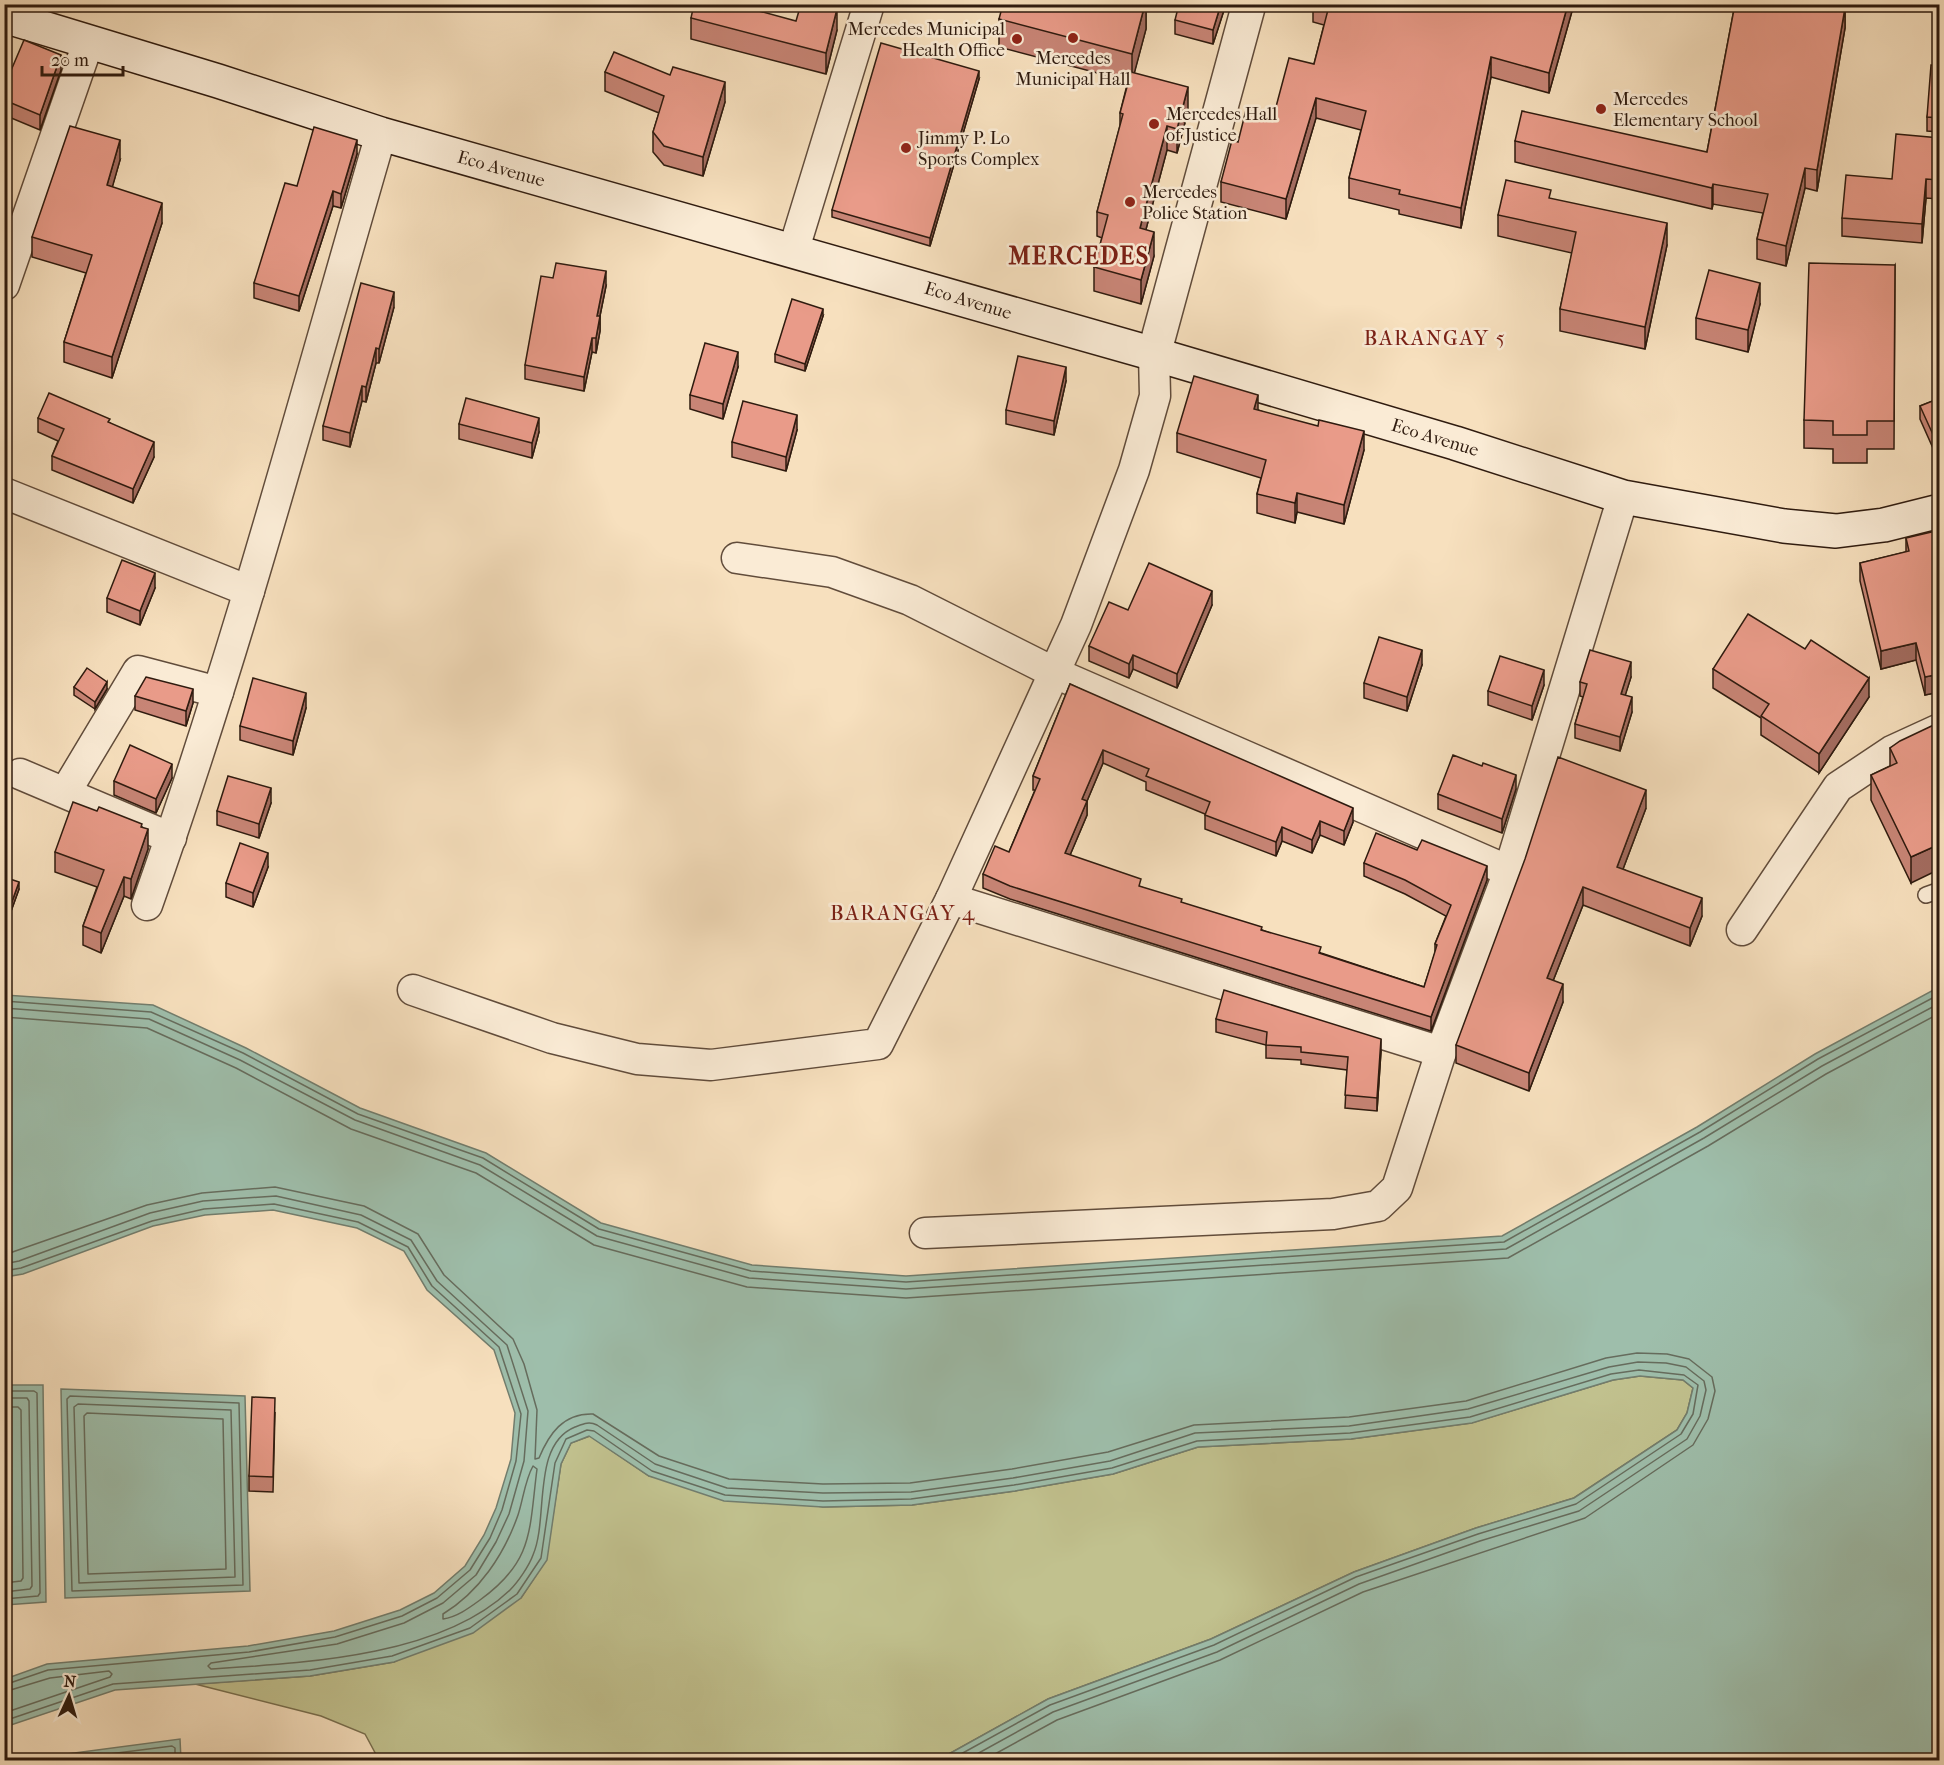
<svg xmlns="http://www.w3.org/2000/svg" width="1944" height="1765" viewBox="0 0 1944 1765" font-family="'IM FELL French Canon',serif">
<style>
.green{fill:#c1c18e;stroke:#786e4e;stroke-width:1.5}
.water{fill:#9ebeab;stroke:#727d6d;stroke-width:1.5}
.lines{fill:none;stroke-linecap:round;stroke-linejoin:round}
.shore{stroke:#666c5d;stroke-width:1.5}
.service-casing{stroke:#614c3b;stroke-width:18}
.minor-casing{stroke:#614c3b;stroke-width:33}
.tertiary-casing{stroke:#614c3b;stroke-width:36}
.secondary-casing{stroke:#2f1b0f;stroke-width:36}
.service{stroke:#faebd5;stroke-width:15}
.minor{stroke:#faebd5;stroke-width:30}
.tertiary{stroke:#faebd5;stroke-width:33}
.secondary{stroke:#faebd5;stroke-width:33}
.wall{fill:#c88576;stroke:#2f1b0f;stroke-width:1.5}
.shaded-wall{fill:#a36c60;stroke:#2f1b0f;stroke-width:1.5}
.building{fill:#e99b89;stroke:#2f1b0f;stroke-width:1.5}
.poi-dot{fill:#8f2418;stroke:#faebd5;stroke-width:2}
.labels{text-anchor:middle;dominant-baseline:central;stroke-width:5;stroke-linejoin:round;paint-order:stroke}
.poi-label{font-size:18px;fill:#2f1b0f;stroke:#faebd5;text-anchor:start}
.street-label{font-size:18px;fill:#2f1b0f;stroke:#faebd5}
.quarter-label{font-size:21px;letter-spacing:1.5px;fill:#7a1f14;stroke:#faebd5}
.district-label{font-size:24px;font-weight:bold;letter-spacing:1.5px;fill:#7a1f14;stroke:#faebd5}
</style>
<rect width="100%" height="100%" fill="#f7e0be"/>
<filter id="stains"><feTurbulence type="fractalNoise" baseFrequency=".00333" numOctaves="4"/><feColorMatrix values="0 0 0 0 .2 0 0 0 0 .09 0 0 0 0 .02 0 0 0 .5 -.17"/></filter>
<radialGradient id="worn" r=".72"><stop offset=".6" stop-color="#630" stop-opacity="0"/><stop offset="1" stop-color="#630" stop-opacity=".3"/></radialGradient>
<path class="green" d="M1640,1376L1683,1380L1693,1388L1687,1413L1677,1430L1574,1498L1476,1528L1354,1572L1211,1639L1048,1699L938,1760H379L365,1734L321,1716L195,1684L310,1676L394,1662L521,1598L546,1560L561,1464L571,1443L590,1436L649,1476L823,1507L912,1505L1015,1491L1113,1474L1198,1447L1351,1439L1471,1423L1613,1380Z"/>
<g class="water">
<path d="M1939,987V1760H938L1048,1699L1211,1639L1354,1572L1476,1528L1574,1498L1677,1430L1687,1413L1693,1388L1683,1380L1640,1376L1613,1380L1472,1423L1351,1439L1198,1447L1113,1474L1015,1491L912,1505L823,1507L724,1501L649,1476L589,1436L571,1443L561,1464L547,1560L521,1598L473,1633L394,1662L310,1676L115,1690L5,1727V1679L47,1664L248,1646L334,1631L400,1610L434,1593L465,1566L484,1535L496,1508L511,1459L515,1413L494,1350L427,1290L404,1251L357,1228L273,1210L205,1215L153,1226L23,1274L5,1277V995L153,1005L246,1048L360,1108L486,1153L601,1223L752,1265L906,1276L1502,1236L1697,1127L1815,1054Z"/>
<path d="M5,1385H43L46,1602L5,1605Z"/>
<path d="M61,1389L245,1396L250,1591L65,1598Z"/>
<path d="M180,1739L181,1760H26L44,1757Z"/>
</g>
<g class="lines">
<g class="shore">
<path d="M4,1001L151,1012L243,1053L358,1114L483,1158L599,1229L751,1271L906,1282L1504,1242L1700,1132L1818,1059L1940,994"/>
<path d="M4,1008L149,1019L240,1060L355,1120L480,1165L597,1236L749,1278L906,1289L1506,1249L1704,1138L1822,1066L1940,1003"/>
<path d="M4,1017L147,1028L236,1068L351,1129L476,1173L594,1245L747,1287L906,1298L1508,1258L1708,1146L1826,1074L1940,1013"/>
<path d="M4,1255L147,1205L202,1193L275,1187L364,1206L418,1234L444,1275L513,1339L524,1364L537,1410L535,1459L539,1458C549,1434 563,1413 593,1414L659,1456L729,1479L823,1484L910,1483L1012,1469L1108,1452L1194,1425L1349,1417L1466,1401L1606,1358L1637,1353L1667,1354L1689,1359L1712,1377L1715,1391L1708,1419L1693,1445L1585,1518L1363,1592L1220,1660L1057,1720L984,1760"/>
<path d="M4,1264L19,1261L150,1213L203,1201L276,1196L361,1215L411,1240L437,1281L507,1345L528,1411L524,1461L509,1514L496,1542L476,1575L443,1603L404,1623L337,1644L211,1663L208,1666L211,1669C304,1663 440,1657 510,1590C518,1582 529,1566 533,1555C549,1518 531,1445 575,1427C583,1424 589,1421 597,1425L655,1464L727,1488L823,1493L911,1492L1013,1478L1110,1461L1195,1433L1349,1426L1468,1409L1609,1367L1638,1362L1666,1363L1686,1367L1704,1381L1706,1390L1700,1416L1687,1439L1579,1511L1480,1541L1359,1584L1217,1652L1053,1712L966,1760"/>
<path d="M4,1271L21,1268L152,1221L204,1209L274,1204L358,1222L408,1247L432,1286L499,1347L521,1414L516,1461L502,1510L490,1538L470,1570L437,1598L402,1616L335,1637L249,1652L48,1670L4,1685"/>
<path d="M4,1391H34L37,1393L40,1593L38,1596L4,1599"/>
<path d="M70,1396L239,1403L243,1585L72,1591L67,1399Z"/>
<path d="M4,1398H27L29,1401L32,1586L30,1589L4,1592"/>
<path d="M78,1404L231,1410L235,1577L79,1583L74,1407Z"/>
<path d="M4,1407H18L21,1410L23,1578L21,1581L4,1583"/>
<path d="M87,1413L223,1419L226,1569L88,1574L84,1416Z"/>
<path d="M533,1466L537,1469C529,1531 534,1561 480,1600C469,1608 457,1617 443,1619V1614C479,1592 504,1555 518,1515C523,1500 525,1480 533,1466Z"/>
<path d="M4,1692L50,1678L109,1671L112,1674L110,1677L4,1713"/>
<path d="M4,1721L113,1684L310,1670L392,1656L470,1628L517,1594L541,1558L555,1463L566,1439L587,1430L594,1431L652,1471L725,1495L823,1501L911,1499L1014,1485L1112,1468L1197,1441L1350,1433L1470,1417L1611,1374L1639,1370L1684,1375L1698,1385L1693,1414L1681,1434L1576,1504L1478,1534L1356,1577L1214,1645L1050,1705L950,1760"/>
<path d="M62,1760L172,1746L175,1748V1760"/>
</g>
<g class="service-casing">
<path id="service" d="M1926,895L1940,890"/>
</g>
<g class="minor-casing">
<g id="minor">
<path d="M793,252L869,4"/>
<path d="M4,285L88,43"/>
<path d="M4,493L249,591"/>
<path d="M737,558L832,572L910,600L1055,673L1509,871"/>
<path d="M20,774L171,838"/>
<path d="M66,791L138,671L218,692"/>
<path d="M951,899L1441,1052L1509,871L1623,497"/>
<path d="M147,905C237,652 306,392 381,134"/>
<path d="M1742,930L1838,787L1892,751L1940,729"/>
<path d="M413,990L552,1038L637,1059L711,1065L878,1044L951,899L1076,625L1134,470L1155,396L1154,354"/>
<path d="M925,1233L1333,1214L1378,1206L1397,1188L1441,1052"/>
</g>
</g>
<g class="tertiary-casing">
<path id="tertiary" d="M1154,354L1249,4"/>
</g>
<g class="secondary-casing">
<path id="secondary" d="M4,16L218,81L381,134L1154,354L1455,443L1623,497L1784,526L1836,531L1884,525L1940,511"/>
</g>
<use href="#service" class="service"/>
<use href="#minor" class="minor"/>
<use href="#tertiary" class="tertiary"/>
<use href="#secondary" class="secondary"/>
</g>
<g class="wall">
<path d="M1146,4V29L1134,73L1188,111L1177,153L1167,150L1146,229L1154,256L1141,304L1094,291V267L1102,238L1097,236V212L1120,126V113L1128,81L999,47V19Z"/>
<path d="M1226,4L1213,44L1175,34V20Z"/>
<path d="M1313,4H1574L1549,93L1491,77L1461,228L1399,214V210L1349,198V178L1361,130L1316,118L1286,219L1221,202V182L1238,142L1273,118L1314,64L1324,25L1313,22Z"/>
<path d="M1735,4H1845V28L1817,191L1805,188L1786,266L1757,259V239L1763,213L1713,204L1712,209L1515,162V141L1707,152Z"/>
<path d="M691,18L796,21L837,30L826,74L691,39Z"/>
<path d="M1940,66V132L1927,131V117Z"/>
<path d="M61,70L40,130L4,115V87Z"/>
<path d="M605,72L670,75L725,102L703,176L664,165L653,152V132L659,113L605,91Z"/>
<path d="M979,79L930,246L832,217V210Z"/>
<path d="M1940,138L1939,199L1926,198L1922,243L1842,236V218L1892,179Z"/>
<path d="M357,154L341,208L333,206L299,311L254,298V283L297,186Z"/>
<path d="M120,160L112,187L162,223L112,378L64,362V342L86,273L32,257V237Z"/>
<path d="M1551,199L1667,245L1645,349L1560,331V309L1572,253L1498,236V215Z"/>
<path d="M1895,265L1894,449H1867V463H1833V449L1804,448V420Z"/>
<path d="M606,286L600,316V331L596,353L592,352L584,391L525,379V365Z"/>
<path d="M1760,304L1748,352L1696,339V318Z"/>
<path d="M394,307L379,363H376L366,402L362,401L350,447L323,440V426Z"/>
<path d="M823,316L805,371L775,362V354Z"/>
<path d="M738,367L723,419L690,409V395Z"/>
<path d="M1066,381L1054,435L1006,424V410Z"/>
<path d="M1940,398V464L1920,419V406Z"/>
<path d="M1258,410L1364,450L1344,524L1297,512L1295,523L1257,513V494L1261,478L1177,452V433Z"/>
<path d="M38,418L110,423L154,457L133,503L52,470V456L58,441L38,432Z"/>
<path d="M459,424L539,432L532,458L459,439Z"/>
<path d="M797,430L786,471L732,457V442Z"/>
<path d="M1940,530V692L1925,695L1916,660L1881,669L1860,581V563L1906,552V538Z"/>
<path d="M155,588L140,625L107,612V598Z"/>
<path d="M1212,605L1177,688L1133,669L1129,678L1089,661V646L1128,610Z"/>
<path d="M1422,665L1407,711L1364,698V683Z"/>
<path d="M1713,669L1869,697L1819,773L1761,735V718L1713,688Z"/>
<path d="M1631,677L1625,695L1632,712L1620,751L1575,738V724L1583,697L1580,696V682Z"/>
<path d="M1070,684L1353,822L1344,845L1320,835L1312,853L1282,841L1276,856L1205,829V814L1146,790V782L1103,763L1087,801V815L1070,855L1141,887L1182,903L1262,930L1321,953L1424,987L1435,953V944L1446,916L1405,894L1364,876V863L1487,880L1431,1031L1010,899L983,888V874L1009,852L1035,790H1033V776Z"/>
<path d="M1544,685L1532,720L1488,705V691Z"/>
<path d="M74,687L107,689L95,709L74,695Z"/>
<path d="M135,696L193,703L186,726L135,710Z"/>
<path d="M306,708L293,755L240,740V726Z"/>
<path d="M1940,722L1911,883L1871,800V775L1890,766V748Z"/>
<path d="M1482,766L1516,789L1502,833L1438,809V794Z"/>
<path d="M172,778L156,813L114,795V781Z"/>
<path d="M271,803L259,838L217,825V811Z"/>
<path d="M1646,808L1623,869L1702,916L1690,946L1583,905L1553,981L1563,1002L1529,1091L1456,1063V1045Z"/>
<path d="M142,827L148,849L131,899L124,896L101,953L83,945V926L97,887L55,872V852Z"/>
<path d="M268,867L253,907L226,897V883Z"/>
<path d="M4,877L19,889L10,914L4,912Z"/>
<path d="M1216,1019L1381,1051L1377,1111L1345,1108L1347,1070L1301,1064V1060L1266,1058V1045L1216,1032Z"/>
<path d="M275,1412L273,1492L249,1491V1476Z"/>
</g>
<g class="shaded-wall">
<path d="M1145,4H1146V29L1132,82V54Z"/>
<path d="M1221,4H1226L1213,44V30Z"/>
<path d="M1568,4H1574L1549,93V73Z"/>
<path d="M1845,8V28L1817,191V170Z"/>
<path d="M837,9V30L826,74V53Z"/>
<path d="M61,55V70L40,130V115Z"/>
<path d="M1491,57V77L1461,228V208Z"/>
<path d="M979,71V79L930,246V238Z"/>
<path d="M725,82V102L703,176V157Z"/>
<path d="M1188,87V111L1177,153V129Z"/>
<path d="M1316,98V118L1286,219V199Z"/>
<path d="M1167,126V150L1140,252V228Z"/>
<path d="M120,140V160L107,206V185Z"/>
<path d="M357,140V154L341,208V194Z"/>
<path d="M1805,168V188L1786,266V246Z"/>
<path d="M1926,179V198L1922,243V224Z"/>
<path d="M1713,184V204L1712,209V188Z"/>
<path d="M333,191V206L299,311V296Z"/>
<path d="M162,203V223L112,378V357Z"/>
<path d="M1667,223V245L1645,349V327Z"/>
<path d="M1154,232V256L1141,304V280Z"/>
<path d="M606,271V286L597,330V316Z"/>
<path d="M1760,283V304L1748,352V330Z"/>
<path d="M394,292V307L379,363V349Z"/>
<path d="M823,309V316L805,371V364Z"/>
<path d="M600,316V331L596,353V338Z"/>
<path d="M592,338V352L584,391V377Z"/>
<path d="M376,348V363L366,402V387Z"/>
<path d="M738,352V367L723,419V404Z"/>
<path d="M1066,367V381L1054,435V421Z"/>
<path d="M362,386V401L350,447V433Z"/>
<path d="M1258,395V415L1254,409Z"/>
<path d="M797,415V430L786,471V457Z"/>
<path d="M539,418V432L532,458V443Z"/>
<path d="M1364,431V450L1344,524V505Z"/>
<path d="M154,442V457L133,503V489Z"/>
<path d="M1297,493V512L1295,523V503Z"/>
<path d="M155,573V588L140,625V611Z"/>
<path d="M1212,591V605L1177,688V674Z"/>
<path d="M1916,643V660L1881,669V651Z"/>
<path d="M1422,650V665L1407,711V697Z"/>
<path d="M1133,655V669L1129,678V664Z"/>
<path d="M1631,662V677L1621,709V694Z"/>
<path d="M1544,670V685L1532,720V706Z"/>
<path d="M1940,674V692L1925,695V677Z"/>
<path d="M1869,678V697L1819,773V754Z"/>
<path d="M107,682V689L95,709V702Z"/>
<path d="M193,689V703L186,726V711Z"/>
<path d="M306,693V708L293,755V741Z"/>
<path d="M1632,697V712L1620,751V737Z"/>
<path d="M1103,750V763L1082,813V799Z"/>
<path d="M172,764V778L156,813V799Z"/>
<path d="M1516,775V789L1502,833V819Z"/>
<path d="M271,788V803L259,838V824Z"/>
<path d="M1646,790V808L1617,885V867Z"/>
<path d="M1087,801V815L1065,867V853Z"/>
<path d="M1353,808V822L1344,845V831Z"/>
<path d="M1320,821V835L1312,853V840Z"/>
<path d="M1282,827V841L1276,856V842Z"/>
<path d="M148,829V849L131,899V879Z"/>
<path d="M1940,844V869L1911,883V857Z"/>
<path d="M268,853V867L253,907V893Z"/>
<path d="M1487,866V880L1431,1031V1017Z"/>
<path d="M124,877V896L101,953V933Z"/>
<path d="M19,882V889L10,914V907Z"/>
<path d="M1583,887V905L1547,996V978Z"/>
<path d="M1702,898V916L1690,946V928Z"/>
<path d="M1563,984V1002L1529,1091V1073Z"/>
<path d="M1381,1039V1051L1377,1111V1098Z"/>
</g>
<g class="building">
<path d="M694,4H733L796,21L801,4H820L837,9L826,53L691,18Z"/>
<path d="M1003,4H1145L1132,54L999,19Z"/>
<path d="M1179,4H1221L1213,30L1175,20Z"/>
<path d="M1324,4H1568L1549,73L1491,57L1461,208L1399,194L1400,190L1349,178L1366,111L1316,98L1286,199L1221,182L1232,140L1238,142L1246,110L1273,118L1289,58L1314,64L1329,6Z"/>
<path d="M1735,4H1842L1841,7L1845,8L1817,170L1805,168L1786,246L1757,239L1768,194L1713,184L1712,188L1515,141L1522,111L1707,152Z"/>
<path d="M24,40L61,55L40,115L4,100V87Z"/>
<path d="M881,43L979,71L930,238L832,210Z"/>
<path d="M614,52L670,75L673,67L725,82L703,157L664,146L653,132L664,96L605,72Z"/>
<path d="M1931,65L1940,66V118L1927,117Z"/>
<path d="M1131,72L1188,87L1177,129L1167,126L1140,228L1154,232L1141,280L1094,267L1108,215L1097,212L1123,114L1120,113Z"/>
<path d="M70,126L120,140L107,185L162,203L112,357L64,342L92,255L32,237Z"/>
<path d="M314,127L357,140L341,194L333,191L299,296L254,283L285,183L297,186Z"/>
<path d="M1896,134L1940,138L1939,180L1926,179L1922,224L1842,218L1846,175L1892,179Z"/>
<path d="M1506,180L1551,190L1549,198L1667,223L1645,327L1560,309L1576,232L1498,215Z"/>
<path d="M556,263L606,271L597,316H600L596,338H592L584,377L525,365L541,276L553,278Z"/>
<path d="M1809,263L1895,265L1894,421H1867V435H1833V421L1804,420Z"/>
<path d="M1709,270L1760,283L1748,330L1696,318Z"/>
<path d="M361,283L394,292L379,349L376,348L366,387L362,386L350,433L323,426Z"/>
<path d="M792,299L823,309L805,364L775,354Z"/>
<path d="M705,343L738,352L723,404L690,395Z"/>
<path d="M1018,356L1066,367L1054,421L1006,410Z"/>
<path d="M1194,376L1258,395L1254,409L1318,426L1319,420L1364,431L1344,505L1297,493L1295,503L1257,494L1266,460L1177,433Z"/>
<path d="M49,393L110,419L108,422L154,442L133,489L52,456L64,429L38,418Z"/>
<path d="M466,398L539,418L532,443L459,424Z"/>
<path d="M1940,398V450L1920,406Z"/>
<path d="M743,401L797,415L786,457L732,442Z"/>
<path d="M1940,530V674L1925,677L1916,643L1881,651L1860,563L1909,551L1906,538Z"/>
<path d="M122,560L155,573L140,611L107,598Z"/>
<path d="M1149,563L1212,591L1177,674L1133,655L1129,664L1089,646L1109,602L1128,610Z"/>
<path d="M1748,614L1805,649L1811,640L1869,678L1819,754L1761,716L1769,704L1713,669Z"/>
<path d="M1379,637L1422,650L1407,697L1364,683Z"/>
<path d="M1590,650L1631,662L1621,694L1632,697L1620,737L1575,724L1587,684L1580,682Z"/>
<path d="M1500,656L1544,670L1532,706L1488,691Z"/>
<path d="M87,668L107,682L95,702L74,687Z"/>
<path d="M146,677L193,689L186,711L135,696Z"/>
<path d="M253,678L306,693L293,741L240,726Z"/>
<path d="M1070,684L1353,808L1344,831L1320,821L1312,840L1282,827L1276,842L1205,815L1210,802L1146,776L1149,769L1103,750L1082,799L1087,801L1065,853L1141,879L1139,886L1182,899L1181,902L1262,927L1261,930L1321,947L1319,953L1424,987L1437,945L1435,944L1451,905L1405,880L1364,863L1376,833L1417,850L1422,840L1487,866L1431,1017L1010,886L983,874L995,846L1009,852L1040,779L1033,776Z"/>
<path d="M1940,722V844L1911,857L1871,775L1897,763L1890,748L1900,741Z"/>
<path d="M130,745L172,764L156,799L114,781Z"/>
<path d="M1453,755L1482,766L1483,763L1516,775L1502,819L1438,794Z"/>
<path d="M1558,757L1646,790L1617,867L1702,898L1690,928L1583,887L1547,978L1563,984L1529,1073L1456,1045L1525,859Z"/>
<path d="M228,776L271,788L259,824L217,811Z"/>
<path d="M73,802L97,811L99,807L142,824L141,827L148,829L131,879L124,877L101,933L83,926L104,870L55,852Z"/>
<path d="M240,843L268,853L253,893L226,883Z"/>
<path d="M4,877L19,882L10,907L4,905Z"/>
<path d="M1224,990L1381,1039L1377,1098L1345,1095L1348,1057L1301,1052V1047L1266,1045L1267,1032L1216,1019Z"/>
<path d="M252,1397L275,1398L273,1477L249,1476Z"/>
</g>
<g class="poi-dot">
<circle cx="1073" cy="38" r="6"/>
<circle cx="1017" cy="39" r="6"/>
<circle cx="1601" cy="109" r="6"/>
<circle cx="1154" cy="124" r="6"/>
<circle cx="906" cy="148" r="6"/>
<circle cx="1130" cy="202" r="6"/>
</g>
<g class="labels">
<g class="poi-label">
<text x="1005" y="29" text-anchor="end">Mercedes Municipal<tspan x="1005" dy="21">Health Office</tspan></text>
<text x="1073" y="58" text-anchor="middle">Mercedes<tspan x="1073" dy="21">Municipal Hall</tspan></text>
<text x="1613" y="99">Mercedes<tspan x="1613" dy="21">Elementary School</tspan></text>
<text x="1166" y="114">Mercedes Hall<tspan x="1166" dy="21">of Justice</tspan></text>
<text x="918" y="138">Jimmy P. Lo<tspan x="918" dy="21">Sports Complex</tspan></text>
<text x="1142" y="192">Mercedes<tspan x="1142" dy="21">Police Station</tspan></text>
</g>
<g class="street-label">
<text transform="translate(501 169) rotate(16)">Eco Avenue</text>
<text transform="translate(968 301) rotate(17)">Eco Avenue</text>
<text transform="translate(1435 438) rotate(17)">Eco Avenue</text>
</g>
<g class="quarter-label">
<text x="1435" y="338">BARANGAY 5</text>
<text x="903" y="913">BARANGAY 4</text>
</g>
<g class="district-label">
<text x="1079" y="256">MERCEDES</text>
</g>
</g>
<rect width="1944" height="1765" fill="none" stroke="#f7e0be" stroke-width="24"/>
<rect x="6" y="6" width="1932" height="1753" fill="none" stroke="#2f1b0f" stroke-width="3"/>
<rect x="12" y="12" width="1920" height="1741" fill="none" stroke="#2f1b0f" stroke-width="1.5"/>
<g transform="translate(69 1696) rotate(4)" stroke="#faebd5" stroke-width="4.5" paint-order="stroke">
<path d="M0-4.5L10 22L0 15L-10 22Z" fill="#2f1b0f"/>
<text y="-9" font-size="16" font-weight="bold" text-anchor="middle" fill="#2f1b0f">N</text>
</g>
<path d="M42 66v9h81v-9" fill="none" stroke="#2f1b0f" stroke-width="3"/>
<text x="51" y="66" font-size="18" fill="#2f1b0f" stroke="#faebd5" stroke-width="4.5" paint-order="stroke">20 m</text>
<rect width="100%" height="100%" filter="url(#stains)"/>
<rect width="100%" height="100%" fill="url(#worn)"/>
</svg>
